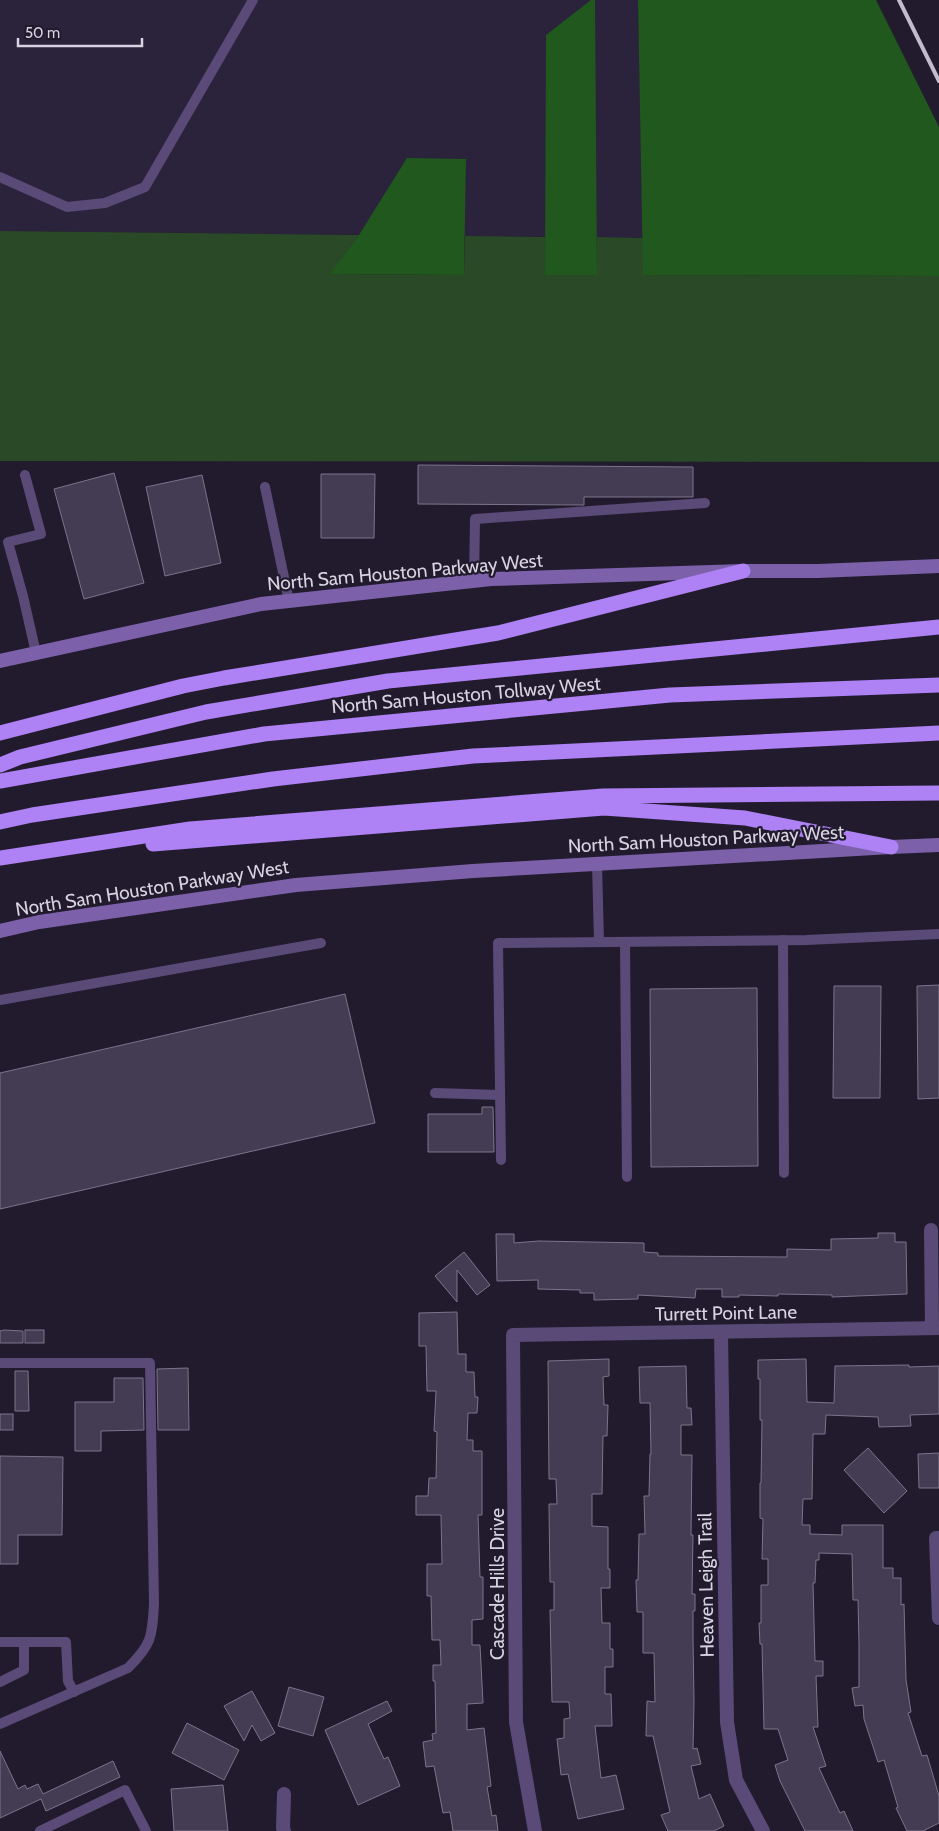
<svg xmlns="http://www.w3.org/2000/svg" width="939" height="1831" viewBox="0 0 939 1831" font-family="Cabin,sans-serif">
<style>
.built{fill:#2b223b}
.green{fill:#2a4927}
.forest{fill:#20581d}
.building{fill:#433c52;stroke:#7c748c}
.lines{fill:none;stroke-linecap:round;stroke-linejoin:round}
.service{stroke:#5a4a77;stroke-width:10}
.minor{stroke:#5a4a77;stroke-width:14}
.secondary{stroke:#7c61aa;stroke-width:14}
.motorway{stroke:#ae81f5;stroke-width:15}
.rail{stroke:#c1bdcc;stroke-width:4}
.labels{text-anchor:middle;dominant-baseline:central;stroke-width:4.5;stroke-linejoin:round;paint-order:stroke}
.street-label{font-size:19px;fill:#d7d3e1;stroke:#221b2e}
</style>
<rect width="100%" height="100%" fill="#221b2e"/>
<path class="built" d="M0,0H638L643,238L0,231Z"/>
<path class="green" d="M0,231L359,235L331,274L464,275L465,236L545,237V275H597V237L643,238L644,275L939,276V462L0,461Z"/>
<g class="forest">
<path d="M591,0H595L597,275H545L546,35Z"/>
<path d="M638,0H876L939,127V276L643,275Z"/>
<path d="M407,158L466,159L464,275L330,274L359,235Z"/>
</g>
<g class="building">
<path d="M418,465L693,467V497H584V505H582L418,504Z"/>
<path d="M114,473L144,583L84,599L54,489Z"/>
<path d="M321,474H375L374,538H321Z"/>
<path d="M202,475L221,563L165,576L146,487Z"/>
<path d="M939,985V1098L918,1099L917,986Z"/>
<path d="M834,986H881L880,1098H833Z"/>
<path d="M757,988L758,1166L651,1167L650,989Z"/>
<path d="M345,994L375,1123L0,1209V1073Z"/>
<path d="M482,1107H493L494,1152H428V1114H482Z"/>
<path d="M878,1233H895V1242H906L907,1294L832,1297V1295L778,1294V1296L739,1295V1297H722V1289H696L695,1298L638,1295V1299L594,1300V1293H580V1290L538,1289V1280L497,1281L496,1234H514V1243L539,1241L644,1243V1252L658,1253V1256L787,1257V1249L831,1250V1239L878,1238Z"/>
<path d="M464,1252L490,1285L477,1295L457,1270V1302L435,1276Z"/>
<path d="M457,1312L458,1354H466V1372H474L475,1397H478L477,1413H468L467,1440H473V1451H482V1515H478L480,1577H483V1619L472,1620V1645H480L483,1703L467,1704V1730L484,1728L491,1786L487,1787L492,1816L496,1815L498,1831H453L450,1812L443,1813L434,1766L426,1767L423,1742L433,1740L432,1734L436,1733L435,1681H433V1665H441L440,1640H432L431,1596H427V1564H442L441,1515H416V1496H428L429,1478H436L437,1432L434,1431L436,1391H427L426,1346H419V1313Z"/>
<path d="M4,1330L23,1331V1343H0V1331Z"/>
<rect x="25" y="1330" width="19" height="13"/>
<path d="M609,1359V1376L603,1377L604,1405H608L607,1436H603L602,1494H592V1526L608,1527V1569H610V1588H601L602,1623H610V1649H613V1667H605V1694H611L612,1726H595L601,1778L616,1775L624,1809L578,1819L568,1774L561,1775L557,1739L564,1738V1719L570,1718L569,1702H552L550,1610H554V1582H550L549,1504H557L556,1479H549L548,1361Z"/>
<path d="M806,1359L807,1402L834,1403L835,1366L909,1365V1367L939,1366V1414L910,1415L911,1426L879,1427L878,1417L826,1415L825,1434H813L812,1499H803L802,1525H810V1534L842,1535V1525H883V1568H893V1578H901V1605L904,1604L906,1680L911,1712L908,1713L922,1756L927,1755L939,1796V1823L923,1831H907L896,1808L898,1807L884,1760L878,1762L864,1719L863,1705L855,1706L852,1688L859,1687V1645L858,1600H853L852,1554L819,1553V1560H816L815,1583H813L815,1661H823V1676H816L818,1727H813L826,1766L819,1768L840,1813L844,1811L853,1831H805L780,1781L775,1765L788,1760L778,1729H764L762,1644H760L759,1623H761V1585H768V1559H762L763,1519L760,1518V1483H761L762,1420H760V1379H758V1360Z"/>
<path d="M686,1366L687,1408H691L692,1425H681V1455H692L691,1535H693L692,1594H695V1611H693V1638L694,1702L693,1749L697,1748L701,1764L691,1766L699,1799L710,1794L724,1826L714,1831H668L661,1815L670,1812L653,1736H646L647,1701L655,1702L654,1653H643V1612H637L636,1580H638L639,1534H645L644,1496H649L650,1454H651L650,1403H640L639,1367Z"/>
<path d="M188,1368L189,1430H158L157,1369Z"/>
<path d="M15,1371H28L29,1411H15Z"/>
<path d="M114,1378H143L144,1430L101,1431V1451H75V1402H114Z"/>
<rect x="0" y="1414" width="13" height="16"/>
<path d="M868,1448L907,1491L884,1513L844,1470Z"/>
<path d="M939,1453V1488H919L918,1454Z"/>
<path d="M0,1456L63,1457L62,1535H18V1564H0Z"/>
<path d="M289,1687L324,1697L313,1736L278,1726Z"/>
<path d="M252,1691L275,1733L261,1741L252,1725L244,1741L224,1706Z"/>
<path d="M387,1701L392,1711L368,1724L384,1759L388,1757L400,1786L358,1805L325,1730Z"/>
<path d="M187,1723L239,1750L224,1780L172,1753Z"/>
<path d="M0,1751L18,1789L25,1785L27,1789L38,1784L43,1794L113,1761L120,1777L46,1811L41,1799L0,1818Z"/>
<path d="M223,1785L228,1831H174L171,1789Z"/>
</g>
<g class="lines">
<g class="service">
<path d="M0,177L67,207L105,203L145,187L253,0"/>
<path d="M25,475L41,534L8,542L23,596L36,653"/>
<path d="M265,487L289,601"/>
<path d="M474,581L475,519L705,503"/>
<path d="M597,864L599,942"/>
<path d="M783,940L784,1173"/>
<path d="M625,942L627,1177"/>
<path d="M0,1000L321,943"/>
<path d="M435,1093L500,1095"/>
<path d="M501,1160L498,943L806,940L939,934"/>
<path d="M0,1363H150L154,1604C152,1637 152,1644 128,1668L0,1724"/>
<path d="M0,1642H66L68,1681L74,1692"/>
<path d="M0,1682L24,1670V1642"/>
<path d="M40,1831L125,1790L146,1831"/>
</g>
<g class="minor">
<path d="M931,1230L932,1328"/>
<path d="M721,1332L727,1722L736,1780L763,1831"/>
<path d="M939,1538H936L939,1618"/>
<path d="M284,1794L283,1828L284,1831"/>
<path d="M535,1831L516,1722L513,1335L939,1328"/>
</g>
<g class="secondary">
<path d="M0,661L261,604L491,579L743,571H818L939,566"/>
<path d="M0,931L39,922L296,885L473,871L891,847L939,845"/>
</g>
<g class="motorway">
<path d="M0,733L183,686L224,678L498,633L743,571"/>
<path d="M0,765L20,757L206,712L388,681L939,627"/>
<path d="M0,781L264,734L670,695L939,685"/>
<path d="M0,822L32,815L273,779L473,756L939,733"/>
<path d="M153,844L604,808L745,818L891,847"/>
<path d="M0,858L190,829L603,796L939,793"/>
</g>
<path class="rail" d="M899,0L939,81"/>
</g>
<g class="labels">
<g class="street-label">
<text transform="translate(405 572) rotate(-5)">North Sam Houston Parkway West</text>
<text transform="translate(466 695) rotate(-5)">North Sam Houston Tollway West</text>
<text transform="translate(706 839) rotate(-3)">North Sam Houston Parkway West</text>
<text transform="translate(152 888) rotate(-9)">North Sam Houston Parkway West</text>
<text transform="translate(726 1313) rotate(-1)">Turrett Point Lane</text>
<text transform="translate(497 1584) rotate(-90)">Cascade Hills Drive</text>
<text transform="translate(706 1585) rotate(-91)">Heaven Leigh Trail</text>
</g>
</g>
<path d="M18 38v8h124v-8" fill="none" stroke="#d7d3e1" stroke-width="2.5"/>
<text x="25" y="38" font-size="15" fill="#d7d3e1" stroke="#221b2e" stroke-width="4" paint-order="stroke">50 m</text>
</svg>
